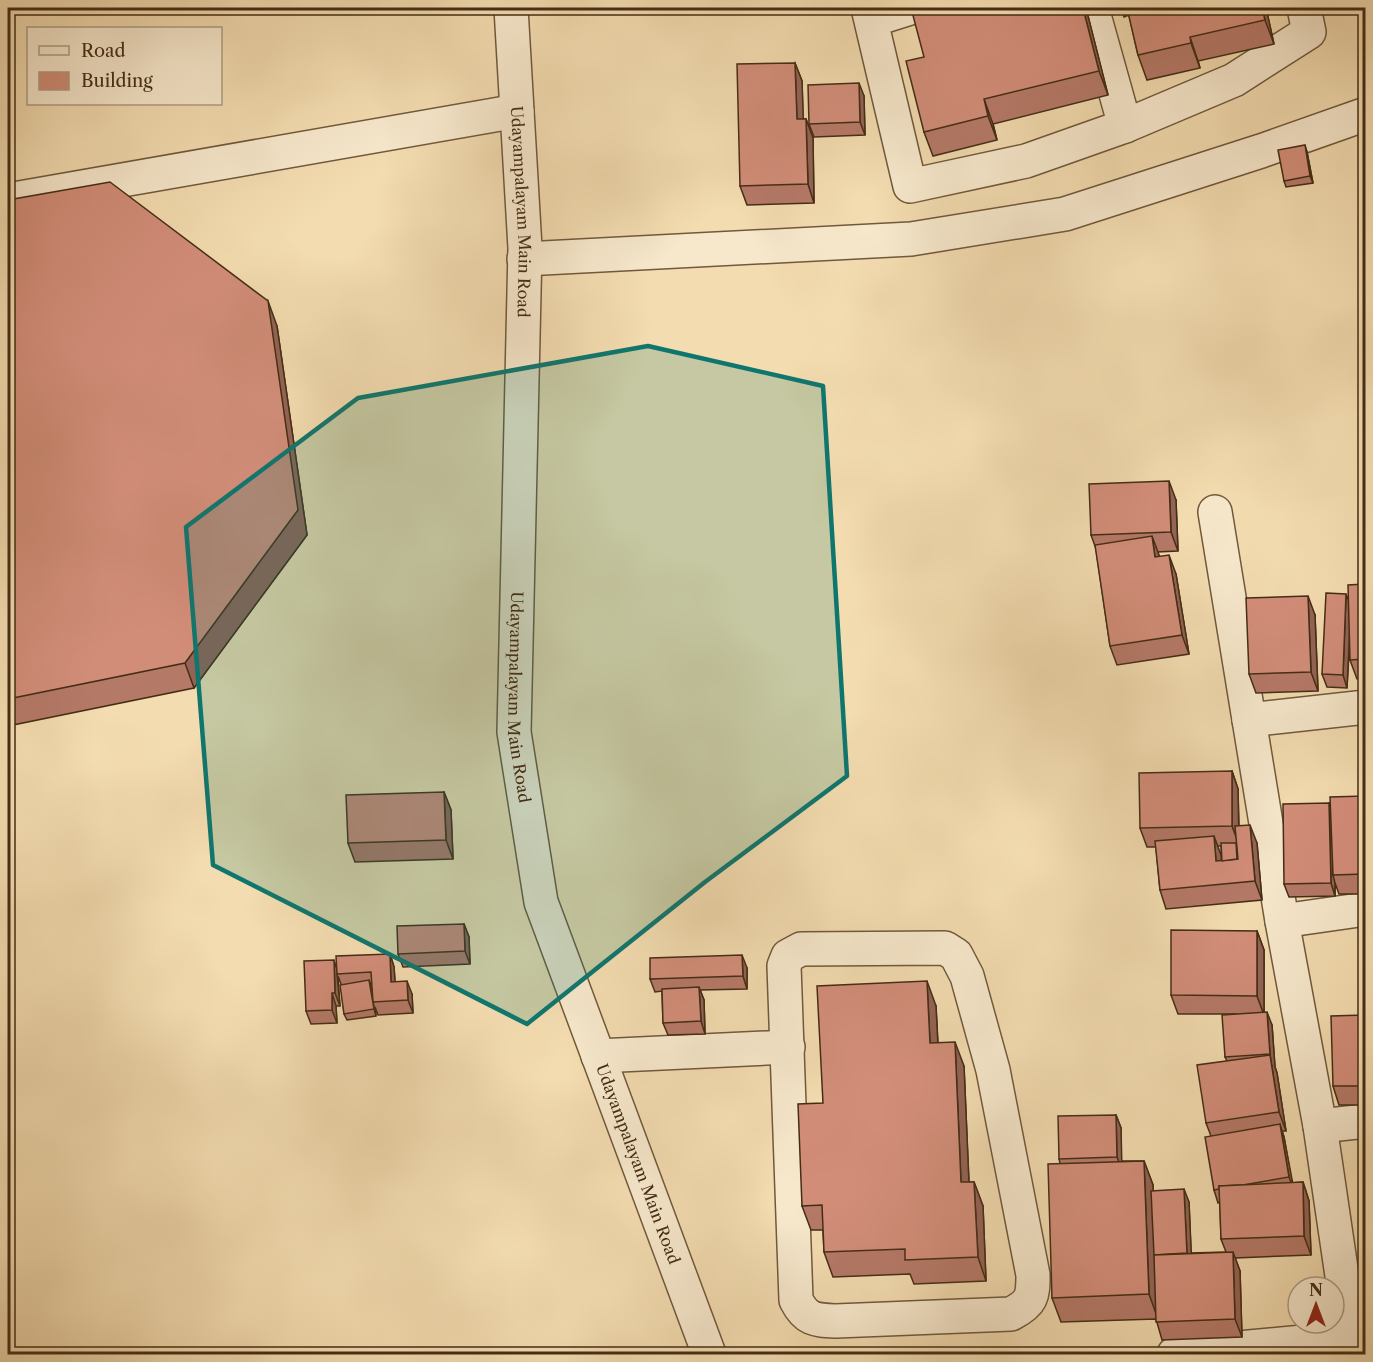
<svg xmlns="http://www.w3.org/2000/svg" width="1373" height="1362" viewBox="0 0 1373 1362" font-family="'Libre Caslon Text',serif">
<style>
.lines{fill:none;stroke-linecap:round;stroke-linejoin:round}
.minor-casing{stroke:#70593c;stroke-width:36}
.minor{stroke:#f7e8cc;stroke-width:33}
.wall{fill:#b57968;stroke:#442d15;stroke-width:1.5;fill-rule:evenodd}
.shaded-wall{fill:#936355;stroke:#442d15;stroke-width:1.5}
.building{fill:#d28d79;stroke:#442d15;stroke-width:1.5}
.marked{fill:#0f766e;fill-opacity:0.2;stroke:#0f766e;stroke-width:4.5;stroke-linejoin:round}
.labels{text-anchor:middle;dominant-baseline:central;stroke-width:6;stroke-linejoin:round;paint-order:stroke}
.street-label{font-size:16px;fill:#442d15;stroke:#f7e8cc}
</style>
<rect width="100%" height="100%" fill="#f3dcb0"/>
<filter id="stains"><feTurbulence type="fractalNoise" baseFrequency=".00333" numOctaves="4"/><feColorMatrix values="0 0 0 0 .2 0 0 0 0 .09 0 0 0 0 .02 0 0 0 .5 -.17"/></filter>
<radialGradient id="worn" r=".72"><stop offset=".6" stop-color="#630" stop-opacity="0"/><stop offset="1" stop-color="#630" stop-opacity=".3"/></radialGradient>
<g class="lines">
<g class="minor-casing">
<g id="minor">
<path id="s1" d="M511,8L525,248L514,732L541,902L709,1354"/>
<path d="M868,8L910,186L1026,161L1125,126L1234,80L1309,32L1304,8"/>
<path d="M1092,8L1125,126"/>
<path d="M872,20L910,8"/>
<path d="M8,200L517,111"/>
<path d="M524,259L911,239L1065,214L1261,151L1366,114"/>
<path d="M1215,512L1282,921L1320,1126L1351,1337"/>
<path d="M1249,720L1366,707"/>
<path d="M1282,921L1366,909"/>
<path d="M945,948L956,955L967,976L993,1070L1033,1275C1033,1297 1032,1303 1011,1314L836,1321C815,1320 806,1320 796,1300L784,966L788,956L801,949Z"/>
<path d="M598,1056L788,1047"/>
<path d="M1320,1126L1366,1121"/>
<path d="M1174,1354L1366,1336"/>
</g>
</g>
<use href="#minor" class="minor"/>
</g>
<g class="wall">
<path d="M1086,8L1108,95L993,124L997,140L933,156L924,132V57Z"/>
<path d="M1121,8H1266L1274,44L1198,61L1200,68L1147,80L1138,55L1129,15L1124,17Z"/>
<path d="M795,63L802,81L803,119H806L813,138L814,203L747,205L740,186Z"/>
<path d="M864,96L865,135L814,137L809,124Z"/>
<path d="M1307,152L1313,183L1286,187L1284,181Z"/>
<path d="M8,200L277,326L307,535L194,688L8,726Z"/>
<path d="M1176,500L1178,551L1157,552L1159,556L1176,574L1189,654L1117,665L1110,646L1096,549L1091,535Z"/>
<path d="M1365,584V678L1357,679L1350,660V636L1347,688L1327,687L1322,674Z"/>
<path d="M1315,615L1318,691L1256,693L1249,674Z"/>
<path d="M1232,771L1238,789L1239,826L1257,843L1262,900L1166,909L1160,890L1156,847H1147L1140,828ZM1217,846H1221L1222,861H1221V855Z"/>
<path d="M444,792L451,810L453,859L355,862L348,843Z"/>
<path d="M1365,796V894H1339L1335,883V896L1289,897L1284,884L1329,803L1330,805Z"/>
<path d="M464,924L469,937L470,964L403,967L398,954Z"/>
<path d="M1257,931L1264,950V1012L1272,1025L1275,1067L1277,1073L1286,1131H1282L1284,1137L1292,1183L1303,1182L1309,1201L1311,1255L1235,1258L1240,1271L1242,1337L1162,1340L1156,1319L1061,1322L1052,1298L1060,1163L1059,1159L1116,1115L1121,1128V1161H1144L1153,1185V1191L1189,1202L1191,1253L1226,1252L1221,1239L1220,1202L1218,1203L1214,1190L1211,1136L1206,1123L1227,1061L1225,1057L1235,1014H1178L1171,995Z"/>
<path d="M390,954L394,967L395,982L412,994L413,1013L378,1015L375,1007L376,1016L347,1020L344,1014L341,984L338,976L340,1006H336L337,1023L311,1024L306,1011L337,971Z"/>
<path d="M747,968V989L700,990L704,1000L705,1034L668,1035L663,1023L662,991L655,992L650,979Z"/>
<path d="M936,1006L938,1043L964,1066L969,1182H974L983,1206L986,1281L914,1284L910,1274L833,1277L824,1252L823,1230H811L802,1206L823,1103Z"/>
<path d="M1365,1015V1105H1339L1333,1086Z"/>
<path d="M1365,1231V1312L1361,1300Z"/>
</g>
<g class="shaded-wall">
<path d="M1083,8H1086L1108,95L1099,71Z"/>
<path d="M1262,8H1266L1274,44L1265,20Z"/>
<path d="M1190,37L1198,61L1200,68L1191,43Z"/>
<path d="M795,63L802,81L804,138L797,119Z"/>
<path d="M859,83L864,96L865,135L860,122Z"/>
<path d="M984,99L993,124L997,140L988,116Z"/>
<path d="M806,119L813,138L814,203L808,184Z"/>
<path d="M1305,145L1307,152L1313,183L1310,176Z"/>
<path d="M268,301L277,326L307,535L194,688L185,663Z"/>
<path d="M1169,481L1176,500L1178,551L1171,532Z"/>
<path d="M1152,536L1159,555L1162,576L1155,557Z"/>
<path d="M1169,555L1176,574L1189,654L1182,635Z"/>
<path d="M1346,594L1351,606L1347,688L1343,675Z"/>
<path d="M1308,596L1315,615L1318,691L1311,672Z"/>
<path d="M1232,771L1238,789L1239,845L1232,826Z"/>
<path d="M444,792L451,810L453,859L446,840Z"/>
<path d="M1329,803L1334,815L1333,875L1335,883V896L1331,883Z"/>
<path d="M1250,825L1257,843L1262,900L1255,881Z"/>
<path d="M1214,836L1221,855L1223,880L1216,861Z"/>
<path d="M464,924L469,937L470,964L465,951Z"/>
<path d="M1257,931L1264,950V1015L1257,996Z"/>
<path d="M390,954L394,967L396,995L391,982Z"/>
<path d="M742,955L747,968V989L743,976Z"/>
<path d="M334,960L338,973L337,974L340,1006L335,993Z"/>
<path d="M369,980L372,987L374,1002H373L376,1016L374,1009Z"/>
<path d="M407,981L412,994L413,1013L408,1000Z"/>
<path d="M927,981L936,1006L939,1067L930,1043Z"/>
<path d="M699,987L704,1000L705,1034L701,1021Z"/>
<path d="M332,993L336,1006L337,1023L332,1010Z"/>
<path d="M1267,1012L1272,1025L1275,1067L1277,1073L1286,1131L1279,1112L1270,1054Z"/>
<path d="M955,1042L964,1066L970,1207L961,1182Z"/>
<path d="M1116,1115L1121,1128L1122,1170L1117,1157Z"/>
<path d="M1280,1124L1284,1137L1294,1190L1289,1177Z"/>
<path d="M1144,1161L1153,1185L1158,1319L1149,1294Z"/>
<path d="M974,1182L983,1206L986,1281L978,1257Z"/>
<path d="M1303,1182L1309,1201L1311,1255L1304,1236Z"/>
<path d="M1184,1189L1189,1202L1192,1269L1187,1256Z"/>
<path d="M1233,1252L1240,1271L1242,1337L1235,1319Z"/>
</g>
<g class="building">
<path d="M911,8H1083L1099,71L984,99L988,116L924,132L906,61L924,57Z"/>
<path d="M1127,8H1262L1265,20L1190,37L1191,43L1138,55Z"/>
<path d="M795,63L797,119H806L808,184L740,186L737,64Z"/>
<path d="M859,83L860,122L809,124L808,85Z"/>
<path d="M1305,145L1310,176L1284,181L1278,150Z"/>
<path d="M110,182L268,301L298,510L185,663L8,699V200Z"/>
<path d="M1169,481L1171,532L1091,535L1089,484Z"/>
<path d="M1152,536L1155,557L1169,555L1182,635L1110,646L1095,545Z"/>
<path d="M1365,584V659L1350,660L1348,585Z"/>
<path d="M1326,593L1346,594L1343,675L1322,674Z"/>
<path d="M1308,596L1311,672L1249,674L1246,598Z"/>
<path d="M1232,771V826L1140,828L1139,773Z"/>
<path d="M444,792L446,840L348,843L346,795Z"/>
<path d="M1365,796V874L1333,875L1330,797Z"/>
<path d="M1329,803L1331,883L1284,884L1283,804Z"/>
<path d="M1250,825L1255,881L1160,890L1155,841L1214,836L1216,861L1238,859L1235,826Z"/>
<path d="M1221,843H1236L1237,859L1222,861Z"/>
<path d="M464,924L465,951L398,954L397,926Z"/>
<path d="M1171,930L1257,931V996L1171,995Z"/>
<path d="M390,954L391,982L407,981L408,1000L373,1002L371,972L337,974L336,956Z"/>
<path d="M742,955L743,976L650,979V958Z"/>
<path d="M334,960L335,993H332V1010L306,1011L304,961Z"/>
<path d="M369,980L374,1009L344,1014L340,985Z"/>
<path d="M927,981L930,1043L955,1042L961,1182H974L978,1257L905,1260V1249L824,1252L822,1205L802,1206L798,1104L823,1103L817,986Z"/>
<path d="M699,987L701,1021L663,1023L662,989Z"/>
<path d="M1267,1012L1270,1054L1225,1057L1222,1015Z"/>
<path d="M1365,1015V1086H1333L1331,1016Z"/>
<path d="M1270,1055L1279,1112L1206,1123L1197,1065Z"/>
<path d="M1116,1115L1117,1157L1059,1159L1058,1116Z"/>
<path d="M1280,1124L1289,1177L1243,1185L1219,1186V1189L1214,1190L1205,1137Z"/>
<path d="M1144,1161L1149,1294L1052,1298L1048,1164Z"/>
<path d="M1303,1182L1304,1236L1221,1239L1219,1186Z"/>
<path d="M1184,1189L1187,1253L1154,1255L1151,1191Z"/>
<path d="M1359,1231H1365V1299L1361,1300Z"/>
<path d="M1233,1252L1235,1319L1156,1322L1154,1255Z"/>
</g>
<path class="marked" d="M648,346L823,386L847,776L705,882L527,1024L213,865L186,527L358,398Z"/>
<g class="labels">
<g class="street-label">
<text stroke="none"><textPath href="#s1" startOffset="204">Udayampalayam Main Road</textPath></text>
<text stroke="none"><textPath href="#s1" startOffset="690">Udayampalayam Main Road</textPath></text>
<text stroke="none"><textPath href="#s1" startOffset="1176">Udayampalayam Main Road</textPath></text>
</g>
</g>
<rect width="1373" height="1362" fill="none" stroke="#f3dcb0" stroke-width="30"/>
<rect x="9" y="9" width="1355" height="1344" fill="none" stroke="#442d15" stroke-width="3"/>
<rect x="15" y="15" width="1343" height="1332" fill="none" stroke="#442d15" stroke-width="1.5"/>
<rect x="27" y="27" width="195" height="78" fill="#f7e8cc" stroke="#af9d83" stroke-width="1.5"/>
<rect x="39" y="46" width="30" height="9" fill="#f7e8cc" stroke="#af9d83" stroke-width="1.5"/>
<text x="81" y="57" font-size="18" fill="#442d15">Road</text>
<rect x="39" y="72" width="30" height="18" fill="#d28d79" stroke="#af9d83" stroke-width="1.5"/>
<text x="81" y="87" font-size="18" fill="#442d15">Building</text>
<g transform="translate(1316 1305)"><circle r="28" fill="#f7e8cc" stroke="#af9d83" stroke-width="1.5"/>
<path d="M0-4.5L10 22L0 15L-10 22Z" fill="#8f2418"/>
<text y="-9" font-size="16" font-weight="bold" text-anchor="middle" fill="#442d15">N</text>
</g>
<rect width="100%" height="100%" filter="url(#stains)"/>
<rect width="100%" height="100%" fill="url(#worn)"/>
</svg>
